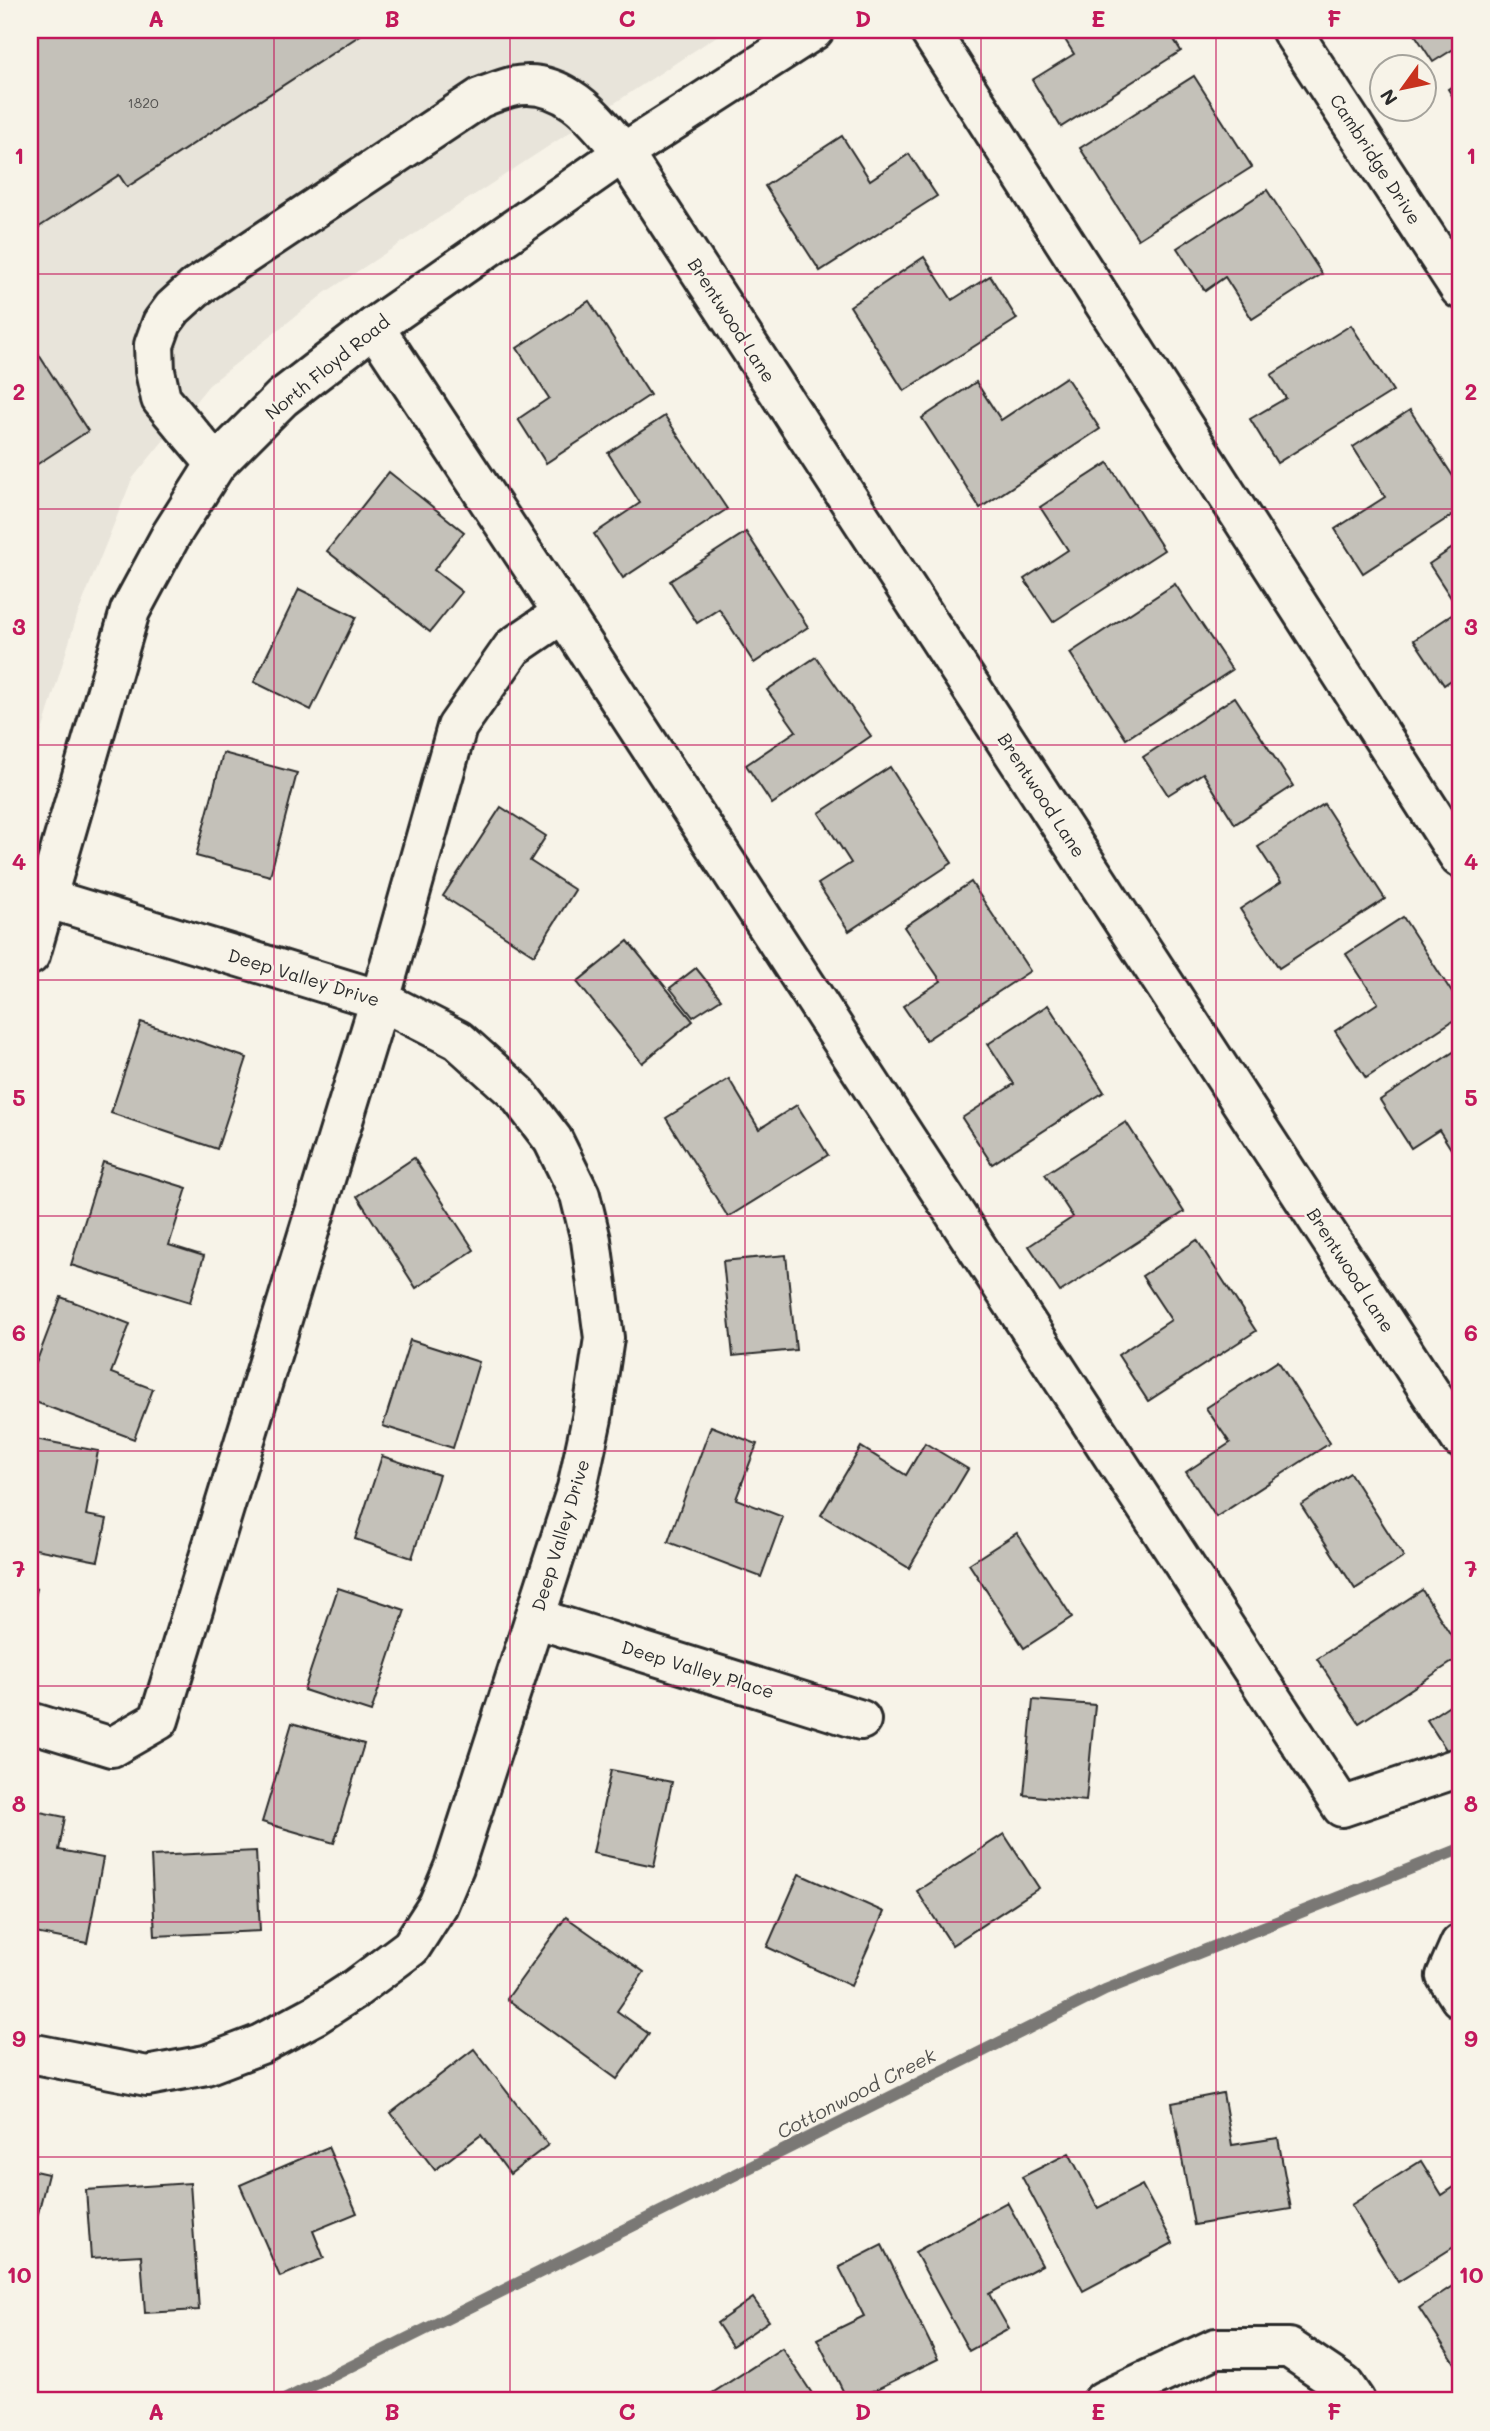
<svg xmlns="http://www.w3.org/2000/svg" width="1490" height="2431" viewBox="0 0 1490 2431" font-family="Mali,sans-serif">
<style>
.built{fill:#e8e4da}
.lines{fill:none;stroke-linecap:round;stroke-linejoin:round}
.stream{stroke:#7a7874;stroke-width:12}
.building{fill:#c4c1b9;stroke:#2b2b2b;stroke-width:2}
.minor-casing{stroke:#2b2b2b;stroke-width:44}
.minor{stroke:#f7f3e8;stroke-width:38}
.grid{fill:none;stroke:#c2185b;stroke-width:2;stroke-opacity:0.55}
.labels{text-anchor:middle;dominant-baseline:central;stroke-width:5;stroke-linejoin:round;paint-order:stroke}
.number-label{font-size:14px;fill:#51504e}
.street-label{font-size:18px;fill:#2b2b2b;stroke:#f7f3e8}
.water-label{font-size:19px;font-style:italic;fill:#53524f;stroke:#f7f3e8}
.neatline{fill:none;stroke:#c2185b;stroke-width:2.5}
.grid-label{font-size:23px;text-anchor:middle;font-weight:bold;fill:#c2185b}
</style>
<rect width="100%" height="100%" fill="#f7f3e8"/>
<filter id="ink" filterUnits="userSpaceOnUse"><feTurbulence type="fractalNoise" baseFrequency=".0143" numOctaves="2"/><feDisplacementMap in="SourceGraphic" scale="14" xChannelSelector="R" yChannelSelector="G"/><feConvolveMatrix kernelMatrix="1 2 1 2 8 2 1 2 1" color-interpolation-filters="sRGB"/></filter>
<g filter="url(#ink)">
<path class="built" d="M30,30H726L326,292L209,385L132,479L77,616L30,771Z"/>
<g class="lines">
<path class="stream" d="M282,2401L1105,1990L1460,1849"/>
</g>
<g class="building">
<path d="M30,30H368L127,187L119,175L30,233Z"/>
<path d="M1059,30H1168L1181,51L1061,127L1032,80L1074,54Z"/>
<path d="M1412,30H1460V45L1433,62Z"/>
<path d="M1194,76L1252,167L1138,239L1080,148Z"/>
<path d="M1460,81V108L1448,89Z"/>
<path d="M842,136L870,180L909,154L937,196L820,271L765,186Z"/>
<path d="M1267,190L1322,274L1252,319L1225,277L1205,291L1177,248Z"/>
<path d="M924,257L952,300L990,276L1017,319L904,391L850,306Z"/>
<path d="M589,301L650,395L546,463L518,419L549,398L517,348Z"/>
<path d="M1351,325L1393,391L1277,463L1250,419L1286,398L1271,375Z"/>
<path d="M30,341L88,431L30,469Z"/>
<path d="M1066,377L1100,429L980,508L922,418L976,382L1001,420Z"/>
<path d="M1410,410L1460,487V510L1363,573L1335,529L1385,497L1353,447Z"/>
<path d="M665,416L727,509L623,578L594,534L640,503L608,453Z"/>
<path d="M1108,463L1164,550L1053,622L1024,579L1068,550L1040,507Z"/>
<path d="M389,472L464,532L434,570L462,592L430,632L327,551Z"/>
<path d="M746,532L808,627L754,663L719,609L697,623L670,581Z"/>
<path d="M1460,543V674L1444,685L1414,640L1459,610L1429,564Z"/>
<path d="M1175,584L1232,670L1126,739L1070,653Z"/>
<path d="M299,589L356,617L311,710L254,682Z"/>
<path d="M816,657L871,736L772,804L746,765L796,731L767,690Z"/>
<path d="M1235,697L1293,786L1235,824L1203,773L1168,795L1143,757Z"/>
<path d="M223,753L297,773L270,876L196,856Z"/>
<path d="M890,767L952,863L849,931L818,884L851,863L819,813Z"/>
<path d="M1324,804L1385,899L1279,968L1240,909L1281,882L1258,847Z"/>
<path d="M501,807L546,836L530,861L575,890L534,955L443,896Z"/>
<path d="M971,882L1030,971L926,1040L903,1006L941,981L904,927Z"/>
<path d="M1403,917L1460,1005V1016L1366,1078L1335,1031L1378,1003L1346,954Z"/>
<path d="M628,941L693,1021L642,1063L577,982Z"/>
<path d="M696,968L721,999L693,1017L670,988Z"/>
<path d="M1048,1005L1104,1092L992,1164L962,1118L1014,1084L988,1044Z"/>
<path d="M141,1022L247,1058L217,1149L111,1113Z"/>
<path d="M1458,1049L1460,1053V1163L1439,1130L1411,1148L1380,1100Z"/>
<path d="M729,1079L759,1129L797,1105L828,1155L728,1217L666,1118Z"/>
<path d="M1126,1122L1184,1212L1060,1292L1029,1246L1073,1217L1045,1174Z"/>
<path d="M414,1158L474,1250L416,1288L357,1196Z"/>
<path d="M103,1162L187,1188L169,1245L204,1256L190,1302L71,1265Z"/>
<path d="M1197,1240L1256,1331L1148,1401L1118,1355L1171,1320L1142,1276Z"/>
<path d="M786,1255L796,1350L733,1356L723,1261Z"/>
<path d="M61,1297L130,1324L111,1373L153,1389L134,1439L30,1400V1379Z"/>
<path d="M410,1340L479,1362L453,1448L383,1426Z"/>
<path d="M1278,1361L1330,1443L1216,1517L1186,1472L1230,1443L1206,1408Z"/>
<path d="M711,1426L757,1444L736,1499L783,1517L761,1577L668,1542Z"/>
<path d="M30,1438L98,1451L86,1515L107,1519L98,1561L30,1548Z"/>
<path d="M925,1443L968,1469L909,1568L821,1515L861,1447L906,1475Z"/>
<path d="M382,1456L439,1475L412,1558L355,1539Z"/>
<path d="M1350,1473L1404,1557L1355,1589L1301,1505Z"/>
<path d="M1017,1533L1072,1617L1024,1648L969,1564Z"/>
<path d="M30,1587L37,1589L30,1616Z"/>
<path d="M338,1588L405,1610L371,1712L304,1690Z"/>
<path d="M1422,1590L1460,1649V1657L1359,1723L1317,1659Z"/>
<path d="M1460,1698V1747L1449,1754L1427,1720Z"/>
<path d="M1033,1700L1095,1705L1086,1801L1024,1795Z"/>
<path d="M292,1723L364,1744L334,1843L262,1822Z"/>
<path d="M611,1770L672,1782L654,1866L593,1853Z"/>
<path d="M30,1810L65,1817L59,1850L103,1858L87,1943L30,1932Z"/>
<path d="M1004,1834L1039,1888L952,1945L917,1891Z"/>
<path d="M256,1851L260,1931L155,1936L151,1856Z"/>
<path d="M799,1874L884,1912L851,1986L767,1947Z"/>
<path d="M566,1917L644,1972L617,2011L649,2034L617,2079L507,1999Z"/>
<path d="M474,2049L548,2145L510,2174L481,2135L435,2170L391,2113Z"/>
<path d="M1223,2093L1232,2145L1278,2138L1291,2209L1194,2225L1172,2103Z"/>
<path d="M328,2147L357,2213L313,2231L324,2258L280,2277L240,2185Z"/>
<path d="M1069,2153L1098,2208L1142,2185L1173,2243L1083,2291L1022,2177Z"/>
<path d="M1421,2161L1442,2195L1460,2183V2243L1398,2282L1351,2205Z"/>
<path d="M30,2170L48,2174L31,2241H30Z"/>
<path d="M190,2183L199,2310L145,2313L141,2255L91,2258L86,2190Z"/>
<path d="M1007,2202L1042,2265L989,2294L1009,2329L969,2351L915,2252Z"/>
<path d="M882,2245L938,2359L853,2401H848L817,2339L864,2316L839,2267Z"/>
<path d="M1460,2281V2371L1419,2308Z"/>
<path d="M753,2298L769,2321L732,2346L717,2323Z"/>
<path d="M782,2348L817,2401H700Z"/>
</g>
<g class="lines">
<g class="minor-casing">
<g id="minor">
<path d="M929,30L1460,858"/>
<path d="M1291,30L1460,289"/>
<path d="M374,327L563,613L1342,1807L1460,1767"/>
<path d="M216,464L161,399L155,371L154,345L162,323L173,308L195,288L480,98C490,94 500,90 511,87C561,75 596,118 623,153L1460,1438"/>
<path d="M30,955L130,611L171,535L216,464L282,398L374,327L623,153L814,30"/>
<path d="M535,1618L861,1720"/>
<path d="M30,1722L112,1747L159,1720L380,1000L457,727L513,647L563,613"/>
<path d="M1460,1944L1446,1976L1460,1998"/>
<path d="M30,2053L147,2076L206,2065L261,2044L315,2015L355,1989L411,1947L438,1905L454,1867L577,1488L592,1418L604,1338L591,1240L580,1195L553,1140L517,1093L458,1040L380,1000L46,898"/>
<path d="M1103,2401L1216,2348H1289L1344,2385L1355,2401"/>
</g>
</g>
<use href="#minor" class="minor"/>
</g>
</g>
<path class="grid" d="M274,30V2401M510,30V2401M745,30V2401M981,30V2401M1216,30V2401M30,274H1460M30,509H1460M30,745H1460M30,980H1460M30,1216H1460M30,1451H1460M30,1686H1460M30,1922H1460M30,2157H1460"/>
<g class="labels">
<g class="number-label">
<text x="143" y="102">1820</text>
</g>
<g class="street-label">
<text transform="translate(1376 159) rotate(57)">Cambridge Drive</text>
<text transform="translate(732 320) rotate(57)">Brentwood Lane</text>
<text transform="translate(327 367) rotate(-39)">North Floyd Road</text>
<text transform="translate(1042 795) rotate(57)">Brentwood Lane</text>
<text transform="translate(304 977) rotate(17)">Deep Valley Drive</text>
<text transform="translate(1351 1270) rotate(57)">Brentwood Lane</text>
<text transform="translate(560 1535) rotate(-73)">Deep Valley Drive</text>
<text transform="translate(698 1669) rotate(17)">Deep Valley Place</text>
</g>
<g class="water-label">
<text transform="translate(856 2093) rotate(-27)">Cottonwood Creek</text>
</g>
</g>
<rect width="1490" height="2431" fill="none" stroke="#f7f3e8" stroke-width="77"/>
<g transform="translate(1403 88) rotate(237)"><circle r="33" fill="#f7f3e8" stroke="#a5a39c" stroke-width="2"/>
<path d="M0-5L12 26L0 18L-12 26Z" fill="#c8321e"/>
<text y="-10" font-size="19" font-weight="bold" text-anchor="middle" fill="#2b2b2b">N</text>
</g>
<rect x="38" y="38" width="1414" height="2354" class="neatline"/>
<g class="grid-label">
<text x="156" y="27">A</text>
<text x="392" y="27">B</text>
<text x="627" y="27">C</text>
<text x="863" y="27">D</text>
<text x="1098" y="27">E</text>
<text x="1334" y="27">F</text>
<text x="19" y="164">1</text>
<text x="1471" y="164">1</text>
<text x="19" y="400">2</text>
<text x="1471" y="400">2</text>
<text x="19" y="635">3</text>
<text x="1471" y="635">3</text>
<text x="19" y="870">4</text>
<text x="1471" y="870">4</text>
<text x="19" y="1106">5</text>
<text x="1471" y="1106">5</text>
<text x="19" y="1341">6</text>
<text x="1471" y="1341">6</text>
<text x="19" y="1577">7</text>
<text x="1471" y="1577">7</text>
<text x="19" y="1812">8</text>
<text x="1471" y="1812">8</text>
<text x="19" y="2047">9</text>
<text x="1471" y="2047">9</text>
<text x="19" y="2283">10</text>
<text x="1471" y="2283">10</text>
<text x="156" y="2420">A</text>
<text x="392" y="2420">B</text>
<text x="627" y="2420">C</text>
<text x="863" y="2420">D</text>
<text x="1098" y="2420">E</text>
<text x="1334" y="2420">F</text>
</g>
</svg>
